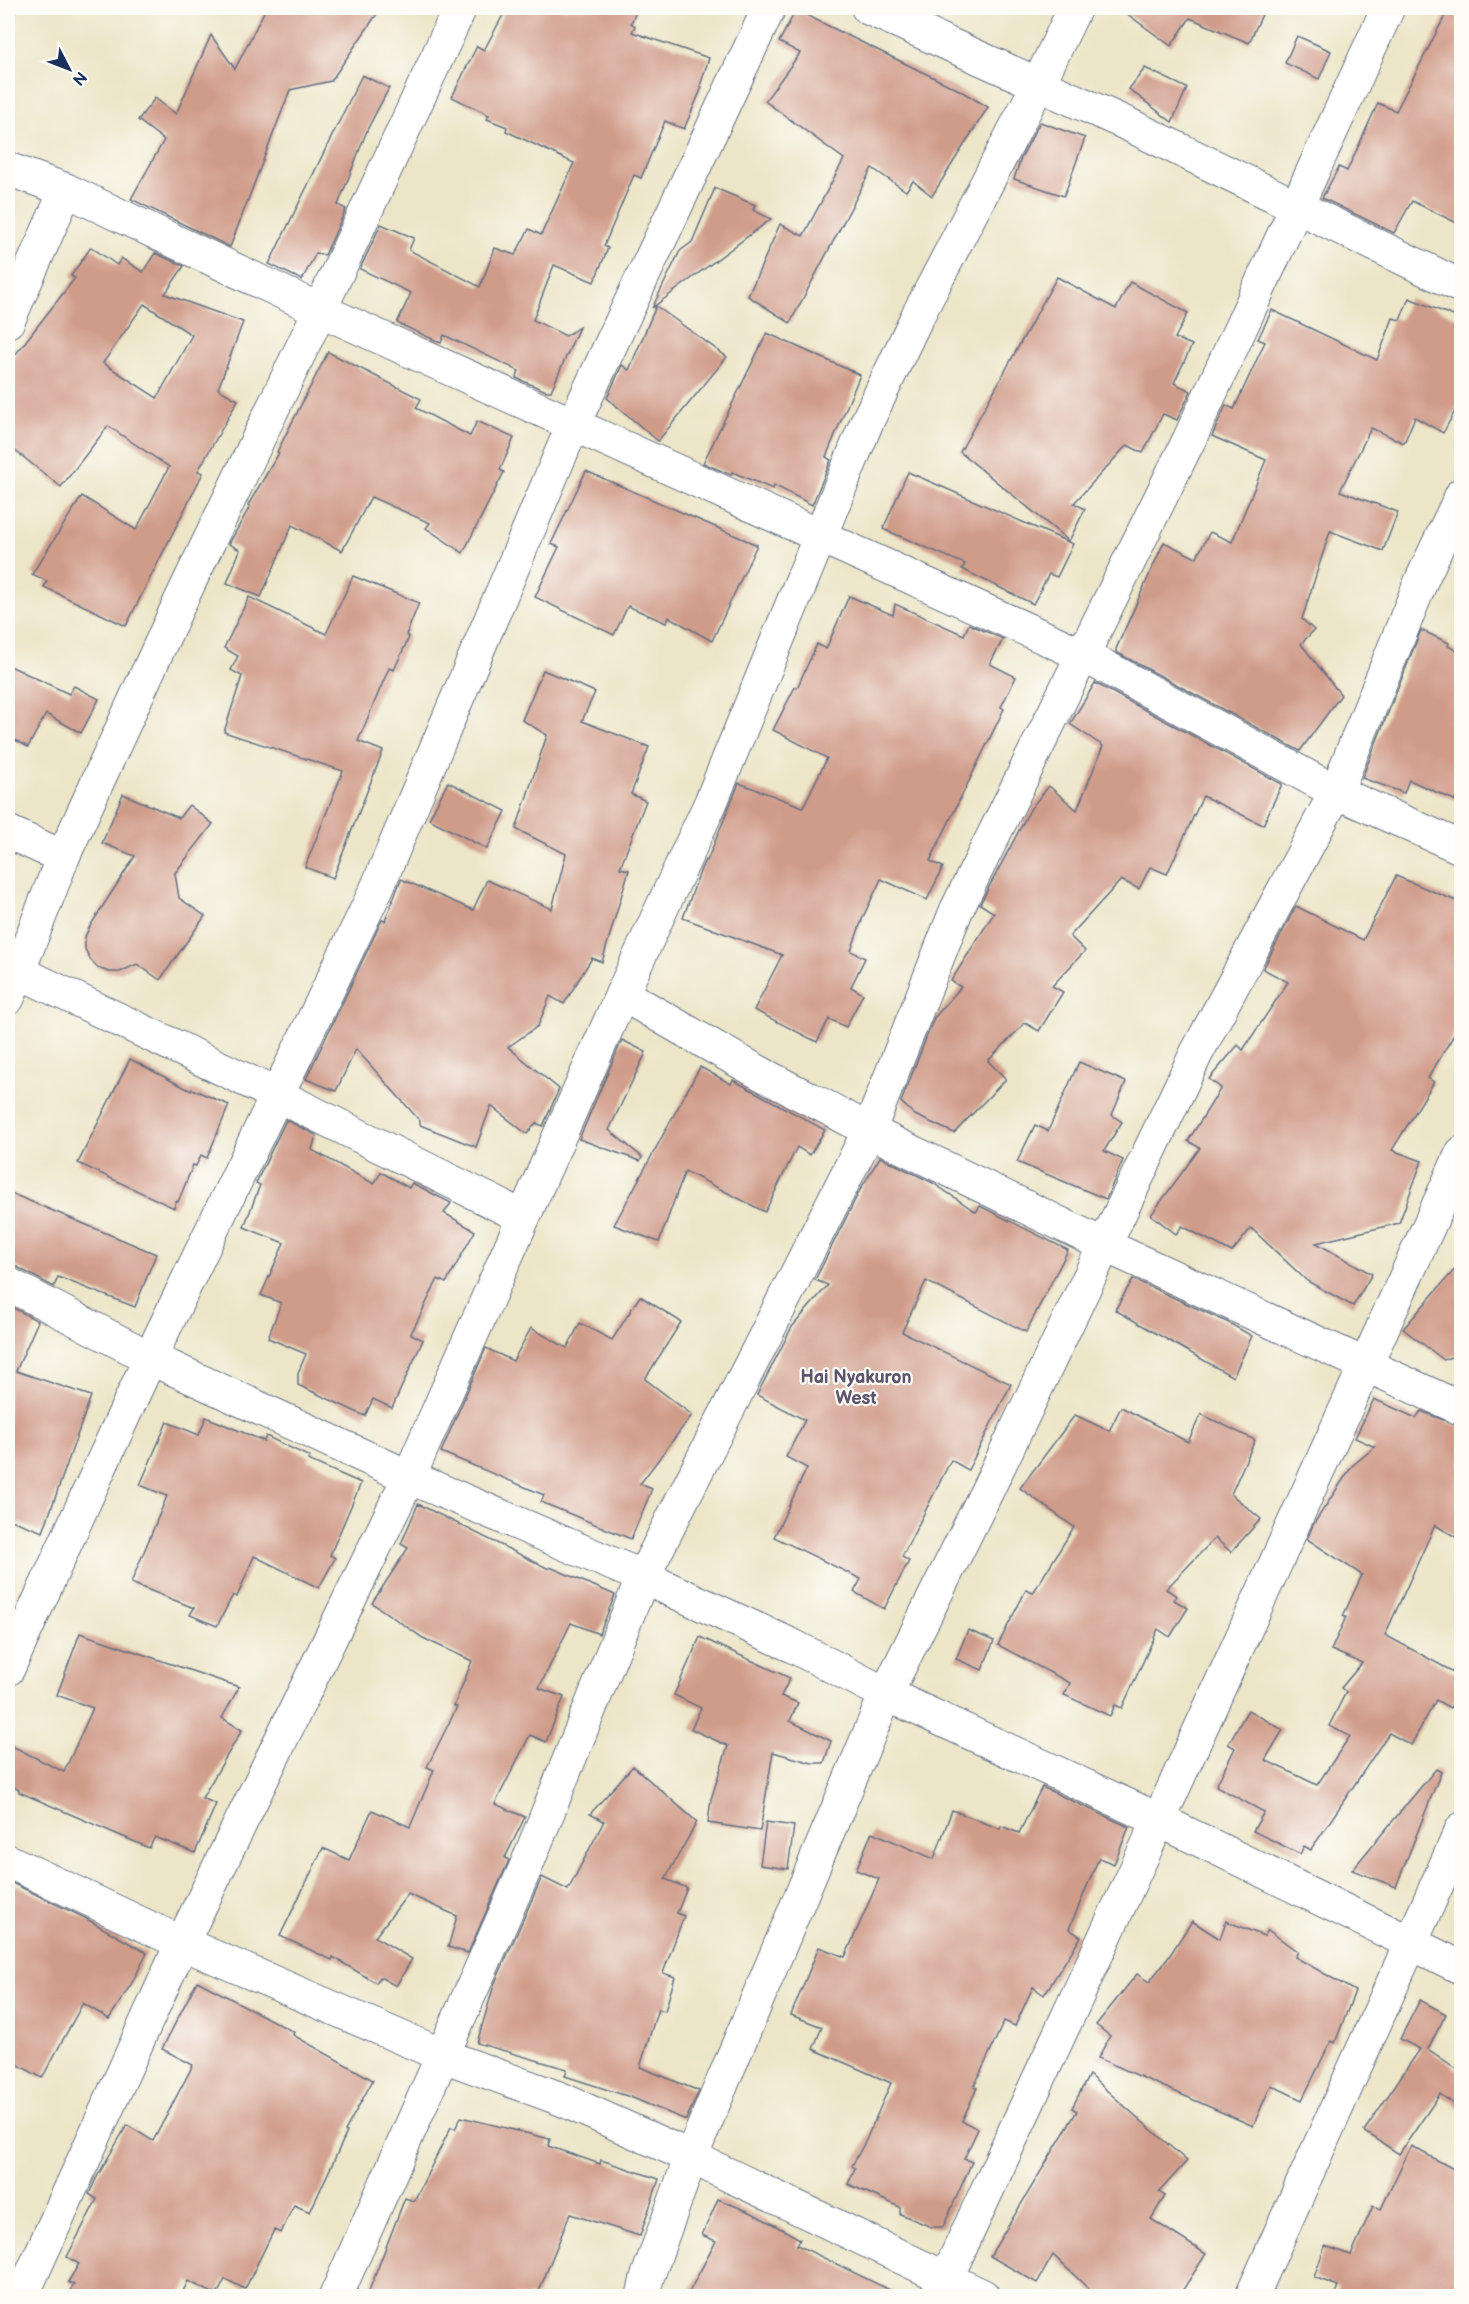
<svg xmlns="http://www.w3.org/2000/svg" width="1469" height="2304" viewBox="0 0 1469 2304" font-family="'Balsamiq Sans',sans-serif">
<style>
.building{fill:#d09c8a;fill-rule:evenodd}
.lines{fill:none;stroke-linecap:round;stroke-linejoin:round}
.street-casing{stroke:#646f83;stroke-width:35}
.street{stroke:#fff;stroke-width:33}
.labels{text-anchor:middle;dominant-baseline:central;stroke-width:4.5;stroke-linejoin:round;paint-order:stroke}
.neighbourhood-label{font-size:18px;font-weight:bold;fill:#5a556d;stroke:#fdfcf7}
</style>
<rect width="100%" height="100%" fill="#fdfcf7"/>
<filter id="ink" filterUnits="userSpaceOnUse"><feTurbulence type="fractalNoise" baseFrequency=".0167" numOctaves="2"/><feDisplacementMap in="SourceGraphic" scale="12" xChannelSelector="R" yChannelSelector="G"/><feConvolveMatrix kernelMatrix="1 2 1 2 8 2 1 2 1" color-interpolation-filters="sRGB"/></filter>
<filter id="wash" filterUnits="userSpaceOnUse"><feTurbulence type="fractalNoise" baseFrequency=".008" numOctaves="4" result="noise"/><feDisplacementMap in="SourceGraphic" scale="24" xChannelSelector="R" yChannelSelector="G"/><feGaussianBlur stdDeviation="1.35" result="paint"/><feColorMatrix in="noise" values="0 0 0 0 0 0 0 0 0 0 0 0 0 0 0 0 0 1.4 0 .05"/><feComposite in="paint" operator="in"/></filter>
<g filter="url(#wash)">
<rect width="100%" height="100%" fill="#ece5c7"/>
<g id="blocks">
<g class="building">
<path d="M266,8H381L331,81L290,90L230,247L131,199L164,140L138,120L155,98L176,114L211,35L235,69Z"/>
<path d="M507,8H638L631,23L635,26L632,32L709,58L700,86L702,87L684,129L665,121L641,178L634,175L604,246L608,248L594,282L554,265L533,320L566,336L579,327L551,391H546L516,378L519,371L444,335L441,343L397,323L411,293L360,269L381,224L414,238L409,250L480,287L495,248L515,255L529,229L541,235L574,163L506,131L507,127L487,119L489,115L452,97L477,46L484,50Z"/>
<path d="M1119,8H1265L1249,43L1190,18L1171,46Z"/>
<path d="M1449,8H1461V225L1412,201L1394,233L1322,198L1339,167L1347,171L1378,103L1396,111Z"/>
<path d="M796,10L959,90L988,107L932,196L913,181L906,191L872,168L790,323L748,296L780,224L803,236L844,159L765,101L800,53L779,42Z"/>
<path d="M1297,36L1331,51L1319,79L1285,63Z"/>
<path d="M1145,68L1187,88L1172,122L1129,89Z"/>
<path d="M362,75L389,88L368,128L338,205L346,209L325,255L316,253L302,280L269,264Z"/>
<path d="M1040,122L1085,138L1064,196L1014,179L1021,158Z"/>
<path d="M715,188L755,205L753,210L771,219L652,308L680,251L692,242Z"/>
<path d="M91,247L117,265L121,258L143,272L155,253L184,266L165,294L243,322L218,389L238,400L198,471L203,473L126,626L44,587L47,581L32,574L82,496L136,530L169,467L108,426L61,487L8,445V364L75,278L71,276ZM144,304L192,335L157,398L103,363Z"/>
<path d="M1057,277L1116,309L1130,282L1188,313L1175,338L1192,345L1174,383L1191,391L1177,420L1163,414L1143,453L1127,445L1074,503L1085,509L1069,541L960,452Z"/>
<path d="M1409,298L1461,319V400L1443,433L1415,417L1404,443L1371,428L1340,491L1398,512L1383,551L1330,531L1302,619L1314,630L1301,644L1341,695L1300,751L1116,652V649L1164,542L1196,558L1210,532L1232,542L1266,460L1212,436L1226,405L1234,409L1265,342L1258,339L1272,310L1377,360L1393,318L1400,320Z"/>
<path d="M656,306L727,357L658,441L607,398L622,365L629,370Z"/>
<path d="M767,333L860,375L826,457L831,460L812,505L774,485L773,489L732,472L731,475L703,463Z"/>
<path d="M328,352L421,399L416,408L470,436L477,421L514,438L500,470L504,472L463,553L426,528L430,523L371,497L342,551L292,525L261,597L227,583L240,550L229,544L250,506L248,505L279,453L277,452Z"/>
<path d="M586,471L757,545L712,641L669,617L666,623L628,606L614,635L535,597L559,547L551,544Z"/>
<path d="M908,472L1073,544L1057,577L1049,574L1033,604L962,569L965,564L883,529Z"/>
<path d="M353,576L419,603L406,635L409,637L394,670L389,668L358,741L383,751L333,878L305,867L343,771L224,732L242,676L231,670L238,656L224,648L249,597L326,634Z"/>
<path d="M849,596L893,615L895,604L964,635L969,624L1003,639L990,664L1016,677L1001,707L1004,709L930,861L943,867L927,900L881,879L863,917L851,951L865,958L851,987L863,994L846,1027L829,1019L817,1042L754,1010L782,955L683,918L701,869L705,860L707,861L739,783L803,807L827,758L773,730L795,687L797,688L817,644L826,649Z"/>
<path d="M1421,630L1449,643L1448,646L1461,653V803L1409,780L1404,793L1362,778Z"/>
<path d="M8,665L69,694L74,686L99,699L81,733L46,714L28,747L8,736Z"/>
<path d="M543,670L595,692L582,721L649,747L631,794L646,801L620,868L629,870L602,962L592,958L564,1004L550,996L538,1026L508,1047L559,1089L543,1126L536,1123L527,1134L491,1106L476,1147L420,1125V1121L356,1049L336,1091L306,1079L382,920L385,921L401,879L473,910L487,880L552,909L566,854L516,829L547,735L522,720Z"/>
<path d="M1095,683L1282,784L1263,825L1203,796L1167,874L1150,867L1139,889L1121,880L1070,936L1085,951L1052,986L1063,992L1039,1031L1025,1023L988,1061L1006,1079L954,1133L915,1115L901,1102L934,1018L961,987L951,981L994,913L980,904L1031,808L1049,786L1077,810L1103,746L1070,724Z"/>
<path d="M448,782L506,811L487,849L429,819Z"/>
<path d="M123,794L179,818L189,805L213,824L175,873L179,898L205,916L160,980L137,964L120,972H109L98,968L90,959L85,949V937L90,926L135,856L102,843Z"/>
<path d="M1396,876L1461,903V1023L1428,1078L1434,1082L1392,1150L1422,1161L1399,1223L1316,1243L1372,1274L1353,1306L1307,1281L1251,1228L1232,1252L1182,1226L1176,1234L1151,1215L1200,1148L1188,1141L1221,1088L1209,1079L1238,1045L1243,1050L1288,982L1263,969L1296,906L1363,940Z"/>
<path d="M622,1040L646,1052L609,1130L642,1157L640,1161L579,1139Z"/>
<path d="M130,1059L191,1091L192,1089L229,1105L207,1158L201,1155L196,1166L193,1165L178,1202L176,1201L174,1208L78,1163Z"/>
<path d="M1079,1062L1126,1082L1112,1115L1122,1122L1104,1151L1123,1160L1106,1199L1017,1162L1035,1125L1048,1131Z"/>
<path d="M700,1067L731,1084L733,1080L825,1130L810,1155L797,1147L765,1212L685,1171L659,1242L614,1225Z"/>
<path d="M286,1120L316,1135L312,1150L374,1184L381,1172L409,1188L412,1183L451,1203L444,1213L475,1231L446,1283L438,1279L411,1334L423,1340L392,1408L373,1399L365,1416L298,1385V1373L306,1354L268,1338L281,1303L261,1295L284,1243L244,1227L260,1185L256,1183Z"/>
<path d="M880,1157L933,1183L976,1212L980,1206L1068,1250L1026,1332L926,1281L902,1332L1011,1384L968,1470L951,1460L902,1557L909,1561L884,1609L854,1592L861,1579L774,1537L807,1468L786,1457L805,1420L757,1395L792,1327L828,1285L815,1280L861,1188Z"/>
<path d="M8,1192L156,1254L135,1307L58,1277L54,1287L17,1267L8,1265Z"/>
<path d="M1461,1262V1353L1444,1360L1403,1329Z"/>
<path d="M1133,1279L1229,1323L1252,1336L1233,1377L1115,1310Z"/>
<path d="M640,1296L681,1322L645,1379L692,1415L640,1484L652,1489L631,1539L541,1502L544,1495L441,1452L486,1348L513,1361L531,1328L567,1348L580,1323L612,1340Z"/>
<path d="M8,1305L38,1321L16,1371L91,1396L43,1532L8,1519Z"/>
<path d="M1374,1399L1416,1418L1421,1411L1461,1427V1540L1435,1525L1385,1635L1461,1676V1689L1450,1708L1436,1700L1411,1745L1389,1733L1311,1850L1304,1846L1300,1854L1253,1831L1264,1812L1216,1786L1235,1748L1228,1744L1248,1710L1283,1730L1265,1760L1317,1785L1350,1736L1329,1726L1346,1692L1341,1688L1362,1663L1331,1650L1346,1617L1343,1616L1362,1575L1307,1539L1313,1525L1352,1466L1375,1447L1355,1438Z"/>
<path d="M1121,1407L1188,1442L1201,1414L1255,1440L1231,1494L1261,1519L1231,1552L1215,1538L1166,1589L1177,1596L1174,1600L1188,1608L1170,1637L1158,1629L1122,1708L1115,1705L1110,1716L1064,1695L1070,1683L998,1645L1026,1590L1033,1593L1074,1527L1020,1488L1075,1415L1109,1431Z"/>
<path d="M206,1417L264,1441L266,1436L310,1457L308,1460L361,1483L330,1555L335,1558L319,1588L254,1556L237,1597L233,1595L217,1626L190,1615L194,1608L131,1583L167,1496L140,1485L167,1422L199,1435Z"/>
<path d="M418,1504L549,1569L550,1567L615,1595L599,1634L571,1623L539,1688L564,1697L546,1742L530,1735L495,1804L525,1817L505,1858L509,1860L468,1953L448,1947L457,1916L408,1894L375,1937L412,1959L396,1986L380,1977L376,1983L333,1957L332,1960L280,1936L323,1848L349,1860L372,1810L410,1827L434,1770L427,1767L457,1707L454,1706L472,1661L423,1638L372,1603L408,1548L401,1544Z"/>
<path d="M968,1630L994,1641L982,1670L956,1659Z"/>
<path d="M80,1633L239,1687L222,1718L242,1730L202,1798L216,1804L195,1853L155,1837L149,1848L19,1792V1790L8,1784V1744L64,1772L93,1708L57,1695Z"/>
<path d="M700,1637L790,1678L781,1696L798,1703L790,1721L831,1741L824,1763H812L773,1752L760,1831L708,1823L711,1799L728,1746L691,1729L701,1708L674,1695Z"/>
<path d="M633,1766L697,1822L665,1879L687,1888L677,1913L684,1916L663,1973L675,1977L665,2011L658,2009L640,2067L699,2091L686,2120L630,2097L565,2076L567,2069L477,2043L494,1985L542,1877L568,1890L604,1821L590,1814Z"/>
<path d="M1436,1769L1441,1772L1396,1887L1352,1870Z"/>
<path d="M1042,1787L1129,1827L1114,1864L1099,1858L1069,1929L1081,1937L1044,1995L1033,1987L1015,2026L1004,2021L974,2087L977,2088L962,2121L978,2129L964,2159L972,2162L943,2227H931L900,2214V2207L848,2184L855,2168L852,2166L866,2140L891,2083L813,2049L822,2027L791,2015L819,1947L845,1957L879,1879L856,1870L872,1832L934,1859L952,1810L1000,1829L1001,1826L1019,1833Z"/>
<path d="M766,1822L794,1826L788,1869L760,1865Z"/>
<path d="M8,1881L85,1918L147,1953L132,1983L109,2019L83,2003L42,2078L8,2059Z"/>
<path d="M1192,1921L1220,1939L1226,1921L1264,1936L1268,1930L1298,1952L1295,1957L1355,1991L1335,2043L1331,2041L1302,2100L1271,2085L1253,2126L1098,2058L1110,2036L1096,2025L1137,1974L1149,1982L1168,1958Z"/>
<path d="M197,1981L294,2032L293,2035L373,2080L345,2131L347,2132L310,2212L294,2205L281,2233L274,2230L245,2289L225,2279L217,2295L188,2281L181,2296H66L74,2285L68,2282L79,2264L67,2257L97,2199L89,2194L97,2177L127,2125L153,2141L193,2065L162,2049Z"/>
<path d="M1420,2000L1446,2014L1428,2049L1461,2072V2109L1440,2094L1399,2154L1364,2131L1420,2049L1400,2039Z"/>
<path d="M1089,2075L1187,2161L1159,2192L1165,2196L1151,2219L1206,2254L1179,2296H1096L1053,2255L1037,2283L990,2256L1077,2111L1072,2108Z"/>
<path d="M461,2117L550,2139L548,2146L600,2164L601,2160L659,2179L640,2236L570,2214L537,2296H367L405,2198L414,2201L451,2127L455,2129Z"/>
<path d="M1411,2146L1461,2173V2296H1334L1338,2286L1314,2277L1325,2246L1351,2255L1373,2206L1381,2209Z"/>
<path d="M718,2199L752,2213L800,2239L797,2245L902,2296H687L716,2241L702,2235Z"/>
</g>
</g>
</g>
<g filter="url(#ink)">
<use href="#blocks" fill-opacity="0" stroke="#646f83" stroke-width="1.5"/>
<g class="lines">
<g class="street-casing">
<g id="street">
<path d="M868,8L1125,123L1462,287"/>
<path d="M8,169L66,190L320,310L1083,655L1336,792L1462,848"/>
<path d="M8,321L66,190"/>
<path d="M8,832L63,857"/>
<path d="M19,972L277,1095L523,1217"/>
<path d="M622,994C674,1024 726,1055 779,1083C809,1099 840,1113 869,1131L1104,1245L1462,1409"/>
<path d="M8,998L63,857L178,606L320,310L460,8"/>
<path d="M8,1284L150,1358L409,1477L643,1577L793,1646L886,1694L1159,1820L1462,1968"/>
<path d="M8,1669L150,1358L377,888L573,425L769,8"/>
<path d="M8,1861L182,1943L444,2056L561,2099L691,2157L983,2296"/>
<path d="M22,2296L182,1943L409,1477L622,994L711,802L866,424L917,317L1039,83L1075,8"/>
<path d="M336,2296L525,1869L643,1577L869,1131L956,911L1189,440L1388,8"/>
<path d="M643,2296L647,2278L691,2157L886,1694L987,1491L1196,1054L1336,792L1422,579L1462,494"/>
<path d="M938,2296L1159,1820L1462,1153"/>
<path d="M1252,2296L1462,1829"/>
</g>
</g>
<use href="#street" class="street"/>
</g>
</g>
<g class="labels">
<g class="neighbourhood-label">
<text x="856" y="1377">Hai Nyakuron<tspan x="856" dy="21">West</tspan></text>
</g>
</g>
<rect width="1469" height="2304" fill="none" stroke="#fdfcf7" stroke-width="30"/>
<g transform="translate(69 69) rotate(132)" stroke="#fdfcf7" stroke-width="4.5" paint-order="stroke">
<path d="M0-4.5L10 22L0 15L-10 22Z" fill="#1b2f5e"/>
<text y="-9" font-size="16" font-weight="bold" text-anchor="middle" fill="#1b2f5e">N</text>
</g>
</svg>
